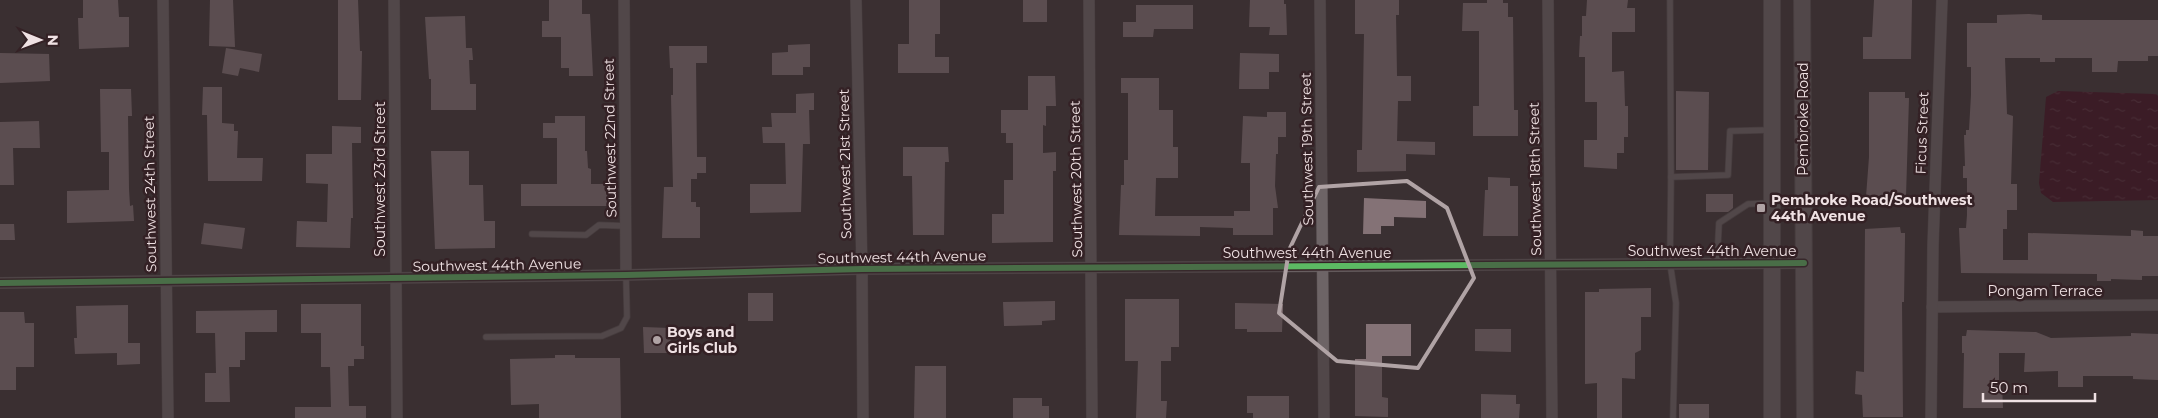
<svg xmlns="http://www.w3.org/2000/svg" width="2158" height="418" viewBox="0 0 2158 418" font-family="Montserrat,sans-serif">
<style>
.water{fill:url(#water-ripples)}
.building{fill:#847276}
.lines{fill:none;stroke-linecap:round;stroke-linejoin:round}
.lane-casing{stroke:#564d4f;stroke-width:7}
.street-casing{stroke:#564d4f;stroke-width:12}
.secondary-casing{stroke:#564d4f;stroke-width:18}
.lane{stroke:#6d6466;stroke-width:5.5}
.street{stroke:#6d6466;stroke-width:11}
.secondary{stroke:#6d6466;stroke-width:16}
.cycleway-casing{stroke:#342125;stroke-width:9}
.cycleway{stroke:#5cba63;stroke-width:6}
.marked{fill:none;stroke:#b0a3a5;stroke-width:4;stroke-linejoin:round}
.poi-dot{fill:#b0a3a5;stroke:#342125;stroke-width:2}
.labels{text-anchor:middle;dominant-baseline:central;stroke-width:5;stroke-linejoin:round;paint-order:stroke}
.street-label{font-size:14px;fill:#efe1e3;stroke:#342125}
.poi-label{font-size:14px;font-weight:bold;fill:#efe1e3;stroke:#342125;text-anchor:start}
</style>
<defs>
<pattern id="water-ripples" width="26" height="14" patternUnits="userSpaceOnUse" patternTransform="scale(1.25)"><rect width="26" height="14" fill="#3c0519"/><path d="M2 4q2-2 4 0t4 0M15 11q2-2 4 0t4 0" fill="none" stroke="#58293a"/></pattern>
</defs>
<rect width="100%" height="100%" fill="#3a3032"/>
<path class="water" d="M2058,91L2156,94L2158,96V200L2053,202L2041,193L2039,183L2046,97Z"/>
<g class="building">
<path d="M83,0H118L119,17H129V47L79,49L78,18H83Z"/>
<path d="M210,0H233L235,47L209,46Z"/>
<path d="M338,0H358L360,51H362L361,100H338Z"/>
<path d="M549,0H582V14H590L593,76H569V68H561V37H542V21H549Z"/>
<path d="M909,0H940V34H935V57H949V73H898V44H909Z"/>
<rect x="1023" y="0" width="24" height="22"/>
<path d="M1250,0H1284V4H1286L1287,35H1269L1270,27H1249Z"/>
<path d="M1355,0H1399V15H1396L1397,76H1411V101H1398L1397,141L1435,142V155L1406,154V171L1357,172V150H1362L1364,34H1355Z"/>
<path d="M1487,0H1503V3H1508V17H1513L1514,110H1518V136H1473V106H1479V31H1462L1463,3H1487Z"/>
<path d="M1587,0H1628L1627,8H1635V32H1612V72L1624,71L1625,106H1628V137H1624V153H1617V169L1584,167V140H1597V102H1585V57H1579L1580,36H1582V16H1586Z"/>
<path d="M1874,0H1912L1911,59H1863V37H1872Z"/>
<path d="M1136,5H1193V29H1154L1153,37H1123V22H1136Z"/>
<path d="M2029,14L2042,15V20H2158V56H2148V61H2118L2117,72H2092V58H2055V62H2040V58H2005L2007,114L2013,116L2011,184H2017V210H2007V229H2003V260H2028V233L2131,236V230L2143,231V236H2158V276H2142V280L2111,279V281H2097V274L1961,273L1959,228H1966L1967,215V178H1963V166H1965L1964,135H1966V130H1969L1971,95V67H1967V23H1997V15Z"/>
<path d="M465,16L466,48H472L473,60H469L470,84H476V110H431V79H429L425,17Z"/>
<path d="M810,44V67H803V75H772V53L788,52V45Z"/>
<path d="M669,46H707V63H696L697,157H706V173H697V179H691V202H696V207H700V238H662L664,187H673L671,95H673V68H670Z"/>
<path d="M226,48L262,54L259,72L240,68L238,76L222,73Z"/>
<path d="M0,53L49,54L50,81L0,83Z"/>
<path d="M1240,53L1279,54V72H1269V89H1239Z"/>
<path d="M1028,76H1055L1056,106H1046V126L1043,125V153L1056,152V171H1053V242L992,243V214H1004V180H1013V143H1006V133H1001V110H1028Z"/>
<path d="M1121,78H1159V110H1173V147H1178V178H1156L1155,216H1234V211H1250V163H1241L1243,116L1267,117V112H1286V137H1278V154H1276L1275,186L1278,208H1273V235H1233V228L1200,227V236L1119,235L1121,185H1124V160H1128V93H1121Z"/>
<path d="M203,87H222V123L234,124V131H238L237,158H263L262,181H208L207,115H202Z"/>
<path d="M100,89H131L132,116H128L129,189L130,206L133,205L134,221L67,223V191L109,190V152H101Z"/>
<path d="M1676,91L1709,92L1708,170H1676Z"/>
<path d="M1869,92H1905V98H1909L1906,196L1866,197L1869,157Z"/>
<path d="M814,93V110H809L810,144H803L801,212L750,213V184H786L785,143H763L762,127H772L771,113H796V94Z"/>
<path d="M555,116H585V151H587L588,168L591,169V184H607L608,206H521V184H557V138H543V123H555Z"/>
<path d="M39,121L40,148H13L14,185H0V122Z"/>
<path d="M332,126L361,127V143H352L353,218H351L350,248L296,247L297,221L327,222L328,184L306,183V154H332Z"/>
<path d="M903,147H948L949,162H945L944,235H913L912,176H903Z"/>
<path d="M431,151H469V185H483L484,221H495V248L435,249Z"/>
<path d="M1488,177L1510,178V186H1518V236H1483L1485,190H1488Z"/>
<path d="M1706,194H1733V208L1728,212H1706Z"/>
<path d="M1364,198L1426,201V218L1394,217V226H1381V234H1363Z"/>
<path d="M204,223L245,228L242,249L201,244Z"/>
<path d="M0,224H14L15,240H0Z"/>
<path d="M1900,227L1901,233H1905V237L1904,302H1902L1903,417H1863L1862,395L1855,394L1856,371L1864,372L1865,229Z"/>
<path d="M1651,288V317H1641V350L1635,353V379L1622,378V418H1597V383L1585,384V292H1599V289Z"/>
<rect x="748" y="293" width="25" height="28"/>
<path d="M1125,299H1179V347H1171V361H1161V401H1167L1166,418H1136L1138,361H1125Z"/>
<path d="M1055,301V320L1042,321V325L1004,326L1003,302Z"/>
<path d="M1235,303L1283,304L1282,332H1247V329H1235Z"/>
<path d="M301,304H361V346H364V359H354V366H348L349,406H366V418H295V407H331L330,367H321V333H301Z"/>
<path d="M128,305V343H140V364L117,365V353L75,354L74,338H77L76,306Z"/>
<path d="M277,310V332H245V360H240V367H229L230,402H205V373H216L215,333H196V311Z"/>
<path d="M0,312H24L25,323H34V367H16V390H0Z"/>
<path d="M1366,324H1411V356H1382V397L1388,398V417L1355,416V359H1366Z"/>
<path d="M643,327L670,328L671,353H644Z"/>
<path d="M1475,329H1511V352L1475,351Z"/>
<path d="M1967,330L2036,332L2051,338L2131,336V333L2158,334V380L2133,379V376H2083V387H2058V371L2024,372L2025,353H1999V385H2002L2003,408H1963L1964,353H1962V336H1966Z"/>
<path d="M555,355H575V358H620L621,418H539V404L511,405L510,359L555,358Z"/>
<path d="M915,366H946V418H914Z"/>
<path d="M1481,394L1516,395V404H1520L1519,418H1481Z"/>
<path d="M1247,396H1289V418H1253V413H1247Z"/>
<path d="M1013,398H1042V406H1049V418H1013Z"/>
<rect x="1679" y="404" width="30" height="14"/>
</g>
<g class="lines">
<g class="lane-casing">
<g id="lane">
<path d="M1670,0L1671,177"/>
<path d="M532,234L586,235L599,225L626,226"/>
<path d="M1717,263L1719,223L1748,204L1771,203"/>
<path d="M486,337L602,336L621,328L627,317L626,275"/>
<path d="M1673,418L1676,303L1670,263L1671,177L1728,175L1730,131L1770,130"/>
</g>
</g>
<g class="street-casing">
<g id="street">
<path d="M163,0L168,418"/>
<path d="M394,0L397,418"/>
<path d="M624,0L626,275"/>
<path d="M856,0L862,269L863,418"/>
<path d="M1089,0L1092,418"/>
<path d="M1320,0L1324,418"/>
<path d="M1548,0L1552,418"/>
<path d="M0,283L626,275L862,269L1804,263"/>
<path d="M1932,307L2158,305"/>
<path d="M1931,418L1933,245L1942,0"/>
</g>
</g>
<g class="secondary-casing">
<g id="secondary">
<path d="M1772,0V418"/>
<path d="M1802,0L1805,418"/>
</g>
</g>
<use href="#lane" class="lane"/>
<use href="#street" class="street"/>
<use href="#secondary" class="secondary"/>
<g class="cycleway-casing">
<path id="cycleway" d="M0,283L626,275L862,269L1804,263"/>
</g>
<use href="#cycleway" class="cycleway"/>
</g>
<path d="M0 0H2158V418H0ZM1407,181L1447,208L1474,278L1418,368L1337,361L1279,313L1289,250L1319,187Z" fill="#3a3032" fill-opacity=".55" fill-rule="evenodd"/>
<path class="marked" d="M1407,181L1447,208L1474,278L1418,368L1337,361L1279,313L1289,250L1319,187Z"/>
<g class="poi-dot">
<rect x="1756" y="203" width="10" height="10" rx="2.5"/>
<circle cx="657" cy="340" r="5"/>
</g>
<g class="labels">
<g class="street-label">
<text transform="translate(1803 119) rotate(-90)">Pembroke Road</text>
<text transform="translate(1922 133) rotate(-88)">Ficus Street</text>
<text transform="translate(610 138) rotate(-91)">Southwest 22nd Street</text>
<text transform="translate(1307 149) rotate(-91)">Southwest 19th Street</text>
<text transform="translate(845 164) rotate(-91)">Southwest 21st Street</text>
<text transform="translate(380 179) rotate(-90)">Southwest 23rd Street</text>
<text transform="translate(1076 179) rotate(-91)">Southwest 20th Street</text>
<text transform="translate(1535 179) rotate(-91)">Southwest 18th Street</text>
<text transform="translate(150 194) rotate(-91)">Southwest 24th Street</text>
<text x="1712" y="251">Southwest 44th Avenue</text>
<text x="1307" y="253">Southwest 44th Avenue</text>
<text transform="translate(902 257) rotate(-1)">Southwest 44th Avenue</text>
<text transform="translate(497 265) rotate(-1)">Southwest 44th Avenue</text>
<text x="2045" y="291">Pongam Terrace</text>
</g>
<g class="poi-label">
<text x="1771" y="200">Pembroke Road/Southwest<tspan x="1771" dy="16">44th Avenue</tspan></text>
<text x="667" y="332">Boys and<tspan x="667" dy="16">Girls Club</tspan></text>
</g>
</g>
<g transform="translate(40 40) rotate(91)" stroke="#342125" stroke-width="4" paint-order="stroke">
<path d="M0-4L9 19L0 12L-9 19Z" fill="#efe1e3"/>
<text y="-8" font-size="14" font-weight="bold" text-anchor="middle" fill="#efe1e3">N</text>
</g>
<path d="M1983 393v8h112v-8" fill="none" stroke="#efe1e3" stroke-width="2.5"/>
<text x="1990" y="393" font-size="15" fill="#efe1e3" stroke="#342125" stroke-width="4" paint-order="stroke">50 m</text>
</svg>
